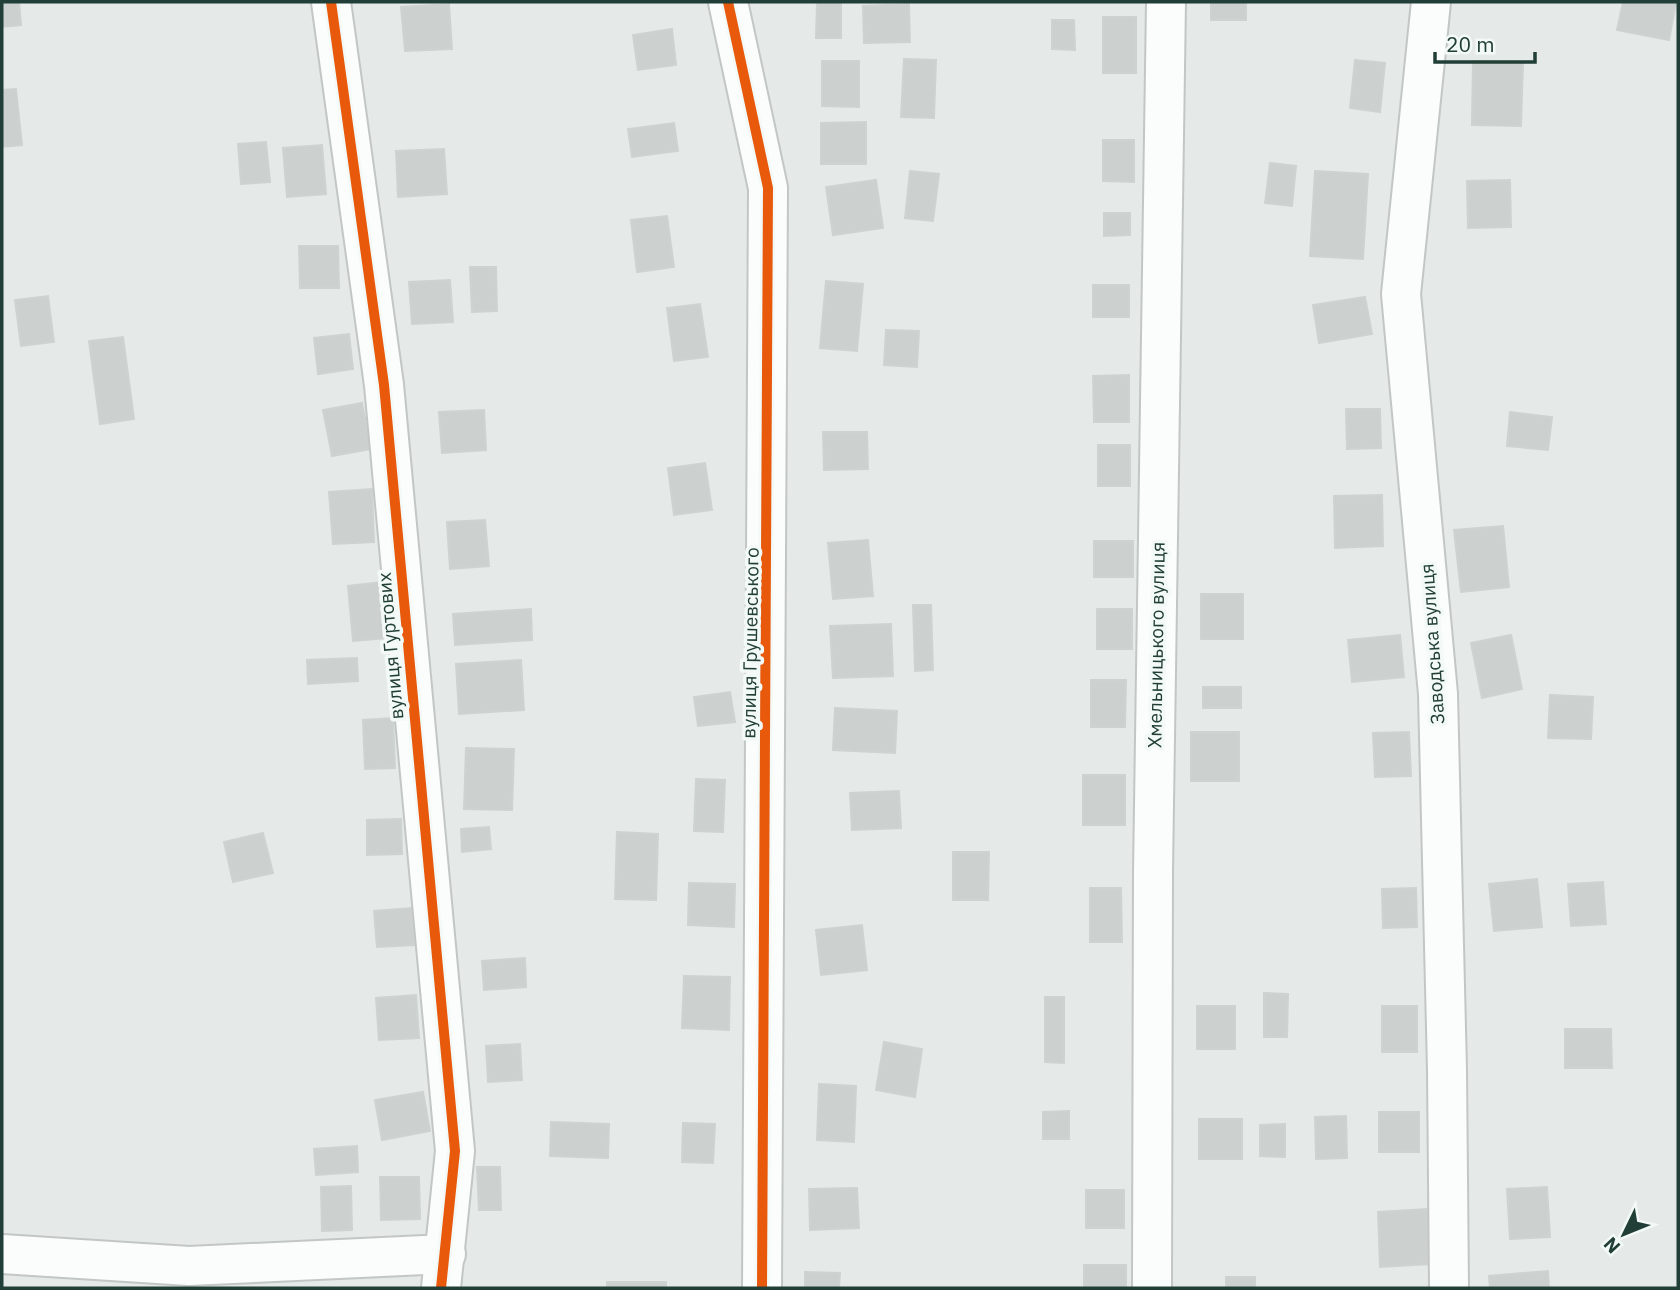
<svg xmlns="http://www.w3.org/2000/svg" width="1680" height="1290" viewBox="0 0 1680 1290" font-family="'IBM Plex Sans',sans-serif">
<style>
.building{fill:#ccd1cf;stroke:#cdd3d1;stroke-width:2}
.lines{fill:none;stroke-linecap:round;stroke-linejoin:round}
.minor-casing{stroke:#c2c7c5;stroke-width:42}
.minor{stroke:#fbfcfc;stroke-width:38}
.cycleway-casing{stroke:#f3f9f6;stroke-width:15}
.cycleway{stroke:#e8590c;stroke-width:10}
.labels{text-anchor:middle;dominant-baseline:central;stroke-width:7;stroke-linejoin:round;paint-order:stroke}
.street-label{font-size:19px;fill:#213f36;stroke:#f3f9f6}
</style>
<rect width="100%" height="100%" fill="#e5eae8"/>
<g class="building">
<path d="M2,2H19L21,25L2,27Z"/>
<path d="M817,2H841V38H816Z"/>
<rect x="1211" y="2" width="35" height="18"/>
<path d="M1623,2H1676L1669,40L1617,30Z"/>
<path d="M449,4L452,49L405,51L401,7Z"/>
<path d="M909,4L910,42L864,43L863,6Z"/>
<rect x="1103" y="17" width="33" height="56"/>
<path d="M1052,20H1074L1075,50L1052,49Z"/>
<path d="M672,29L676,65L638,70L633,35Z"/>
<path d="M904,59L936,60L934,118L901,117Z"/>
<path d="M1355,60L1385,63L1380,112L1350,108Z"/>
<path d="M822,61H859V107L822,106Z"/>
<path d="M1473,61L1523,62L1521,126L1472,125Z"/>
<path d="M16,89L22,145L2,147V90Z"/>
<path d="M866,122V164H821V123Z"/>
<path d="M674,123L678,151L632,157L628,129Z"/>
<path d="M1103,140H1134V182L1103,181Z"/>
<path d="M266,142L270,182L241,184L238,144Z"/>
<path d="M322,145L326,194L287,197L283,148Z"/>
<path d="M444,149L447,194L398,197L396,151Z"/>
<path d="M1270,163L1296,166L1292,206L1265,203Z"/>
<path d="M910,171L939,174L933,221L905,218Z"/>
<path d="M1315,171L1368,174L1363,259L1310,256Z"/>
<path d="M876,180L883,228L833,235L826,187Z"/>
<path d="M1510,180L1511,227L1468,228L1467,181Z"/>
<path d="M1104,213H1130V235L1104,236Z"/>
<path d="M667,216L674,267L637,272L631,220Z"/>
<path d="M299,246H338L339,288H300Z"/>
<path d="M470,267H496L497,311L472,312Z"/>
<path d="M450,280L453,322L412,324L409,282Z"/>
<path d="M826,281L863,284L857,351L820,348Z"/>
<rect x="1093" y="285" width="36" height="32"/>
<path d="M48,296L54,342L21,346L15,300Z"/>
<path d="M1365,297L1372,334L1319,343L1313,305Z"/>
<path d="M700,304L708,357L674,361L667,308Z"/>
<path d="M886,330L919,331L917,367L884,365Z"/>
<path d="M349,334L353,369L318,374L314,338Z"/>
<path d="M123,337L134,419L100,424L89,341Z"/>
<path d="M1129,375V422H1094L1093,376Z"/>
<path d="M362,403L371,449L332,456L323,410Z"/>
<path d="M1346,409H1380L1381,448L1347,449Z"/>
<path d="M484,410L486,450L442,453L439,412Z"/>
<path d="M1510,412L1552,417L1548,450L1507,446Z"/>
<path d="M823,432H867L868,469L824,470Z"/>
<rect x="1098" y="445" width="32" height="41"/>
<path d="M705,463L712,510L674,515L668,468Z"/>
<path d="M372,489L374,542L333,544L329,492Z"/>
<path d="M1382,495L1383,546L1335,548L1334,496Z"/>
<path d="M485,520L489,566L450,569L447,522Z"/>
<path d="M1503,526L1509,587L1461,592L1454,530Z"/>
<path d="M868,540L873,596L833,599L828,543Z"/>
<rect x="1094" y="541" width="39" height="36"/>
<path d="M382,582L387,638L353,641L348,586Z"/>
<rect x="1201" y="594" width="42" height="45"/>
<path d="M913,605H931L933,670L915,671Z"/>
<path d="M531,609L532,640L455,645L453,614Z"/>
<rect x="1097" y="609" width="35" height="40"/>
<path d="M891,624L893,676L833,678L830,626Z"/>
<path d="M1400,635L1404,677L1352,682L1348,640Z"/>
<path d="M1511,635L1522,689L1482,698L1471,643Z"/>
<path d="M357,658L358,681L308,684L307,660Z"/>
<path d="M521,660L524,710L459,714L456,664Z"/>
<path d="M1091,680H1126L1125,727H1091Z"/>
<rect x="1203" y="687" width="38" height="21"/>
<path d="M730,692L735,722L698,726L694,697Z"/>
<path d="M1550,695L1593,697L1591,739L1548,738Z"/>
<path d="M835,708L897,711L895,753L833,750Z"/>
<path d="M393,718L395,768L365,769L363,720Z"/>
<rect x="1191" y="732" width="48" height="49"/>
<path d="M1409,732L1411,776L1375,777L1373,733Z"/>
<path d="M466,748L514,749L512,810L464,809Z"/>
<rect x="1083" y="775" width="42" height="50"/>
<path d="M696,779L725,780L723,832L694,831Z"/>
<path d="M899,791L901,828L852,830L850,793Z"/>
<path d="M401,819L402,854L367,855V820Z"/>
<path d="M489,827L491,849L462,852L461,829Z"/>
<path d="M617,832L658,834L656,900L615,899Z"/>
<path d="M263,833L273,873L233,882L224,842Z"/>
<path d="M953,852H989L988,900H953Z"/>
<path d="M1537,879L1542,927L1494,931L1489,884Z"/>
<path d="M1603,882L1606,924L1571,926L1568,884Z"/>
<path d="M689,883L735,884L734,927L688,925Z"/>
<path d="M1090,888H1121L1122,942H1090Z"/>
<path d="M1416,888L1417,927L1383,928L1382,889Z"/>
<path d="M412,908L415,945L377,947L374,911Z"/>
<path d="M862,925L867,970L821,975L816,930Z"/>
<path d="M525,958L526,987L484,990L482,961Z"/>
<path d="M684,976L730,977L729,1030L682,1028Z"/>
<path d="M1264,993L1288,994L1287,1037H1264Z"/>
<path d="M416,995L419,1038L379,1040L376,998Z"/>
<path d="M1045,997H1064V1063L1045,1062Z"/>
<rect x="1197" y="1006" width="38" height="43"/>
<rect x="1382" y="1006" width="35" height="46"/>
<path d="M1565,1029H1611L1612,1068H1565Z"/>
<path d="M884,1042L922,1049L915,1097L876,1090Z"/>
<path d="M520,1044L522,1080L488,1082L486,1046Z"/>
<path d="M819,1084L856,1086L854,1142L817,1140Z"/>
<path d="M423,1092L430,1131L382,1140L375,1100Z"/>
<path d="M1069,1111V1139H1043V1112Z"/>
<rect x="1379" y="1112" width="40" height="40"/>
<path d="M1346,1116L1347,1158L1316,1159L1315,1117Z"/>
<rect x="1199" y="1119" width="43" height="40"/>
<path d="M551,1122L609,1124L608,1158L550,1156Z"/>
<path d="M683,1123L715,1124L713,1163L682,1162Z"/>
<path d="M1285,1124V1157L1260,1156V1125Z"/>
<path d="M357,1146L358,1172L316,1175L314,1149Z"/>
<path d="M477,1167H500L501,1210H479Z"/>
<path d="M380,1177H419L420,1219L381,1220Z"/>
<path d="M351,1186L352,1230L322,1231L321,1187Z"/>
<path d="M1547,1187L1550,1237L1510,1239L1507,1189Z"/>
<path d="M857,1188L859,1228L810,1230L809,1189Z"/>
<rect x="1086" y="1190" width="38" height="38"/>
<path d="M1427,1209L1430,1264L1380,1267L1378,1212Z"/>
<rect x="1084" y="1265" width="42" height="23"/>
<path d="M1548,1271L1549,1288H1490L1489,1276Z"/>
<path d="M805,1272L840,1273L839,1288H805Z"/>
<rect x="1226" y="1277" width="29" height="11"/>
<rect x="607" y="1282" width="59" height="6"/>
</g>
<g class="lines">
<g class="minor-casing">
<g id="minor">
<path d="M331,2L384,385L455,1151L441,1288"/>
<path d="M728,2L768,188L762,1288"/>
<path d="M1431,2L1401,294L1438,694L1447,1070L1449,1288"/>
<path d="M2,1254L189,1266L446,1254"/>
<path d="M1152,1288L1153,872L1166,2"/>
</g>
</g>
<use href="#minor" class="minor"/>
<g class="cycleway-casing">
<g id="cycleway">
<path d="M331,2L384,385L455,1151L441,1288"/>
<path d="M728,2L768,188L762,1288"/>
</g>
</g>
<use href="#cycleway" class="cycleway"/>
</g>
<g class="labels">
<g class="street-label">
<text transform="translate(750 643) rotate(-89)">вулиця Грушевського</text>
<text transform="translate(1432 644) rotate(-94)">Заводська вулиця</text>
<text transform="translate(1156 645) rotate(-89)">Хмельницького вулиця</text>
<text transform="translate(390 646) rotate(-95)">вулиця Гуртових</text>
</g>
</g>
<rect width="1680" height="1290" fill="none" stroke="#213f36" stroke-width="7"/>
<g transform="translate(1624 1234) rotate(227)" stroke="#f3f9f6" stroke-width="5" paint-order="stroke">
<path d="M0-5L12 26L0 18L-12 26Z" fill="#213f36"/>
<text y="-10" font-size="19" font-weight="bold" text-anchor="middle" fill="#213f36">N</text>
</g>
<path d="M1435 52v10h100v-10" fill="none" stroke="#213f36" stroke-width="3.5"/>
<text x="1446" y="52" font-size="21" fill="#213f36" stroke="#f3f9f6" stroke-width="5" paint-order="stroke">20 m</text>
</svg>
